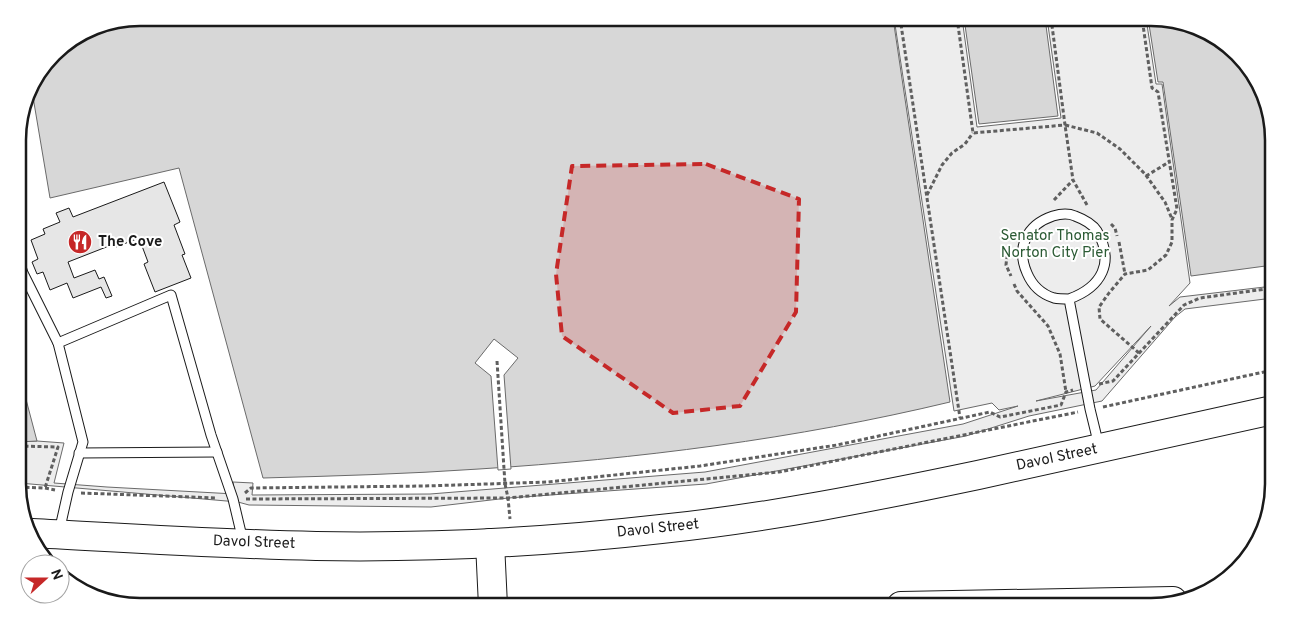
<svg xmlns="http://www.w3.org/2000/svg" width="1291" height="624" viewBox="0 0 1291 624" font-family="Overpass,sans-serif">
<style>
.built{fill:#ededed;stroke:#6a6a6a;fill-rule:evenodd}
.water{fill:#d7d7d7;stroke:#6a6a6a}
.pier{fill:#fff;stroke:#6a6a6a}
.building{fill:#e6e6e6;stroke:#1a1a1a}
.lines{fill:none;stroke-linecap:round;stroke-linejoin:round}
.service-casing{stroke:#1a1a1a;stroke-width:11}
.trunk-casing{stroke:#1a1a1a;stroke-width:30}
.path{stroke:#5f5f5f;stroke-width:3;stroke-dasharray:4 2.5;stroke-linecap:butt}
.service{stroke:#fff;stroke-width:9}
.trunk{stroke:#fff;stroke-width:28}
.marked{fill:#c62828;fill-opacity:0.2;stroke:#c62828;stroke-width:4;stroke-dasharray:10 6;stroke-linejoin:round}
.labels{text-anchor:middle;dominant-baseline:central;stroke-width:4;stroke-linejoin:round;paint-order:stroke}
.park-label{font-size:15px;fill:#2b5a34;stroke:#fff}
.poi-label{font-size:15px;font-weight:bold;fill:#1a1a1a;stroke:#fff;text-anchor:start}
.street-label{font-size:15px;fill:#1a1a1a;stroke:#fff}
.rim{fill:none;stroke:#1a1a1a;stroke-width:2.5}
</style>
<rect width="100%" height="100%" fill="#fff"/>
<path class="built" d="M894,18H962L977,127L1061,118L1047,18H1146L1156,84H1162L1190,283L1169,306L1180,297L1273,286V298L1185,309L1175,317L1102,401L1029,416L966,436L706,484L508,498L431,507L249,505L238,502L19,483L18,442L37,441L64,443L54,483L107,487L235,494L233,482L253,483L252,495L430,494L705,472L963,424L1018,406L999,410L992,403L954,411ZM1151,326L1096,390L1036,401L1095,386Z"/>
<g class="water">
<path d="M141,18H893L950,402C796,439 637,459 479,469C407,474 335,476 263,478L179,168L50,198L31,85L59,48L94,27Z"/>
<path d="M964,18H1045L1058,116L979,124Z"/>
<path d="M1148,18L1205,30L1248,66L1272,125L1273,265L1191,276L1163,82H1158Z"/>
<path d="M18,369L37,441L18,442Z"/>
</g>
<path class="pier" d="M494,339L518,358L504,375L511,469L498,470L491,376L475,363Z"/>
<g class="building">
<path d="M20,126L23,138L18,140V132Z"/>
<path d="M164,182L180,222L174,225L185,254L182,255L191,278L155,292L144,264L148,262L139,238L116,247L114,244L68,262L74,278L95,270L99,279L104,277L112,296L106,298L101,287L73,298L67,283L50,290L43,272L37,274L32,262L38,259L31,240L45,234L43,229L60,222L56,213L69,208L73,217Z"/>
</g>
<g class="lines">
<g class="service-casing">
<g id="service">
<path d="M18,258L23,273L58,343"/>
<path d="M1069,299C1064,299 1059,299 1054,298C1041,294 1032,285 1027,273C1016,248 1026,225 1053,216C1060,214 1068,213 1075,216C1083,219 1092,223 1097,231C1115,262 1102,287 1069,299L1090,409L1099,446"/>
<path d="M79,453L217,452"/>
<path d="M59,532L68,492L83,442L58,343L171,295L211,435L233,499L243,541"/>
</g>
</g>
<g class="trunk-casing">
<g id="trunk">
<path d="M32,533C127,538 221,544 316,546C431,548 547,542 661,529C768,518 873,497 978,475C1077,454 1175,432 1273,410"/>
<path d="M490,543L493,606"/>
<path d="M901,606L1173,601"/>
</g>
</g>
<g class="path">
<path d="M900,18L960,418"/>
<path d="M957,18L973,133L1065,125L1051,18"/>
<path d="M1146,176L1169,162"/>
<path d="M927,195L942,165L952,153L965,144L973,133"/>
<path d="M1054,200L1073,180"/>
<path d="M1087,205L1073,180L1065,125L1097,133L1120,149L1145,174L1165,202L1172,219"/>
<path d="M1111,224L1115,228L1117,236"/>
<path d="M1119,242L1125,274"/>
<path d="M1007,255L1006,265L1011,276"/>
<path d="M1014,284L1017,291L1048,326L1060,354L1066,392"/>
<path d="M1139,353L1100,319L1099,307L1109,293L1125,274L1148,270L1166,255L1172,242V220L1177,209L1158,92L1152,88L1142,18"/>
<path d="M497,361L505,484L508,498L510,519"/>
<path d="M1099,384L1113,381L1184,305L1200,298L1273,288"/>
<path d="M1103,407L1273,370"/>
<path d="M18,446L58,447L45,488"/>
<path d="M19,487L45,488L55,490"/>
<path d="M81,493L217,498"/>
<path d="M245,493L251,488L425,486L548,482L700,466L837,445L990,412L1000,417L1061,405L1066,392L1073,390"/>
<path d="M246,499L508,498L779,472L1078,412"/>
</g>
<use href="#service" class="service"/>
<use href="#trunk" class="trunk"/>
</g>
<path class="marked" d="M706,164L799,199L796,312L740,406L673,413L562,336L556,274L572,166Z"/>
<defs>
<g id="restaurant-disc" transform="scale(1.25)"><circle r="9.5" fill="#c62828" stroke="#fff"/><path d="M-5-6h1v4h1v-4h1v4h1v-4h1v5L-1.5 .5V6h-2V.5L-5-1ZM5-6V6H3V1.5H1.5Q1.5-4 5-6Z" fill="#fff"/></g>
</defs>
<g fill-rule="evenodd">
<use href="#restaurant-disc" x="80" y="242"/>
</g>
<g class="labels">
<g class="park-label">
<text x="1055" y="236">Senator Thomas<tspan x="1055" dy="17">Norton City Pier</tspan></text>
</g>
<g class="poi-label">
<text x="98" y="242">The Cove</text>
</g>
<g class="street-label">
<text transform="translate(1057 458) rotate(-12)">Davol Street</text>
<text transform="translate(658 529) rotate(-6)">Davol Street</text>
<text transform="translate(254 543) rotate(2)">Davol Street</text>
</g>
</g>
<path d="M0 0H1291V624H0ZM140 26H1151A114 114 0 0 1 1265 140V484A114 114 0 0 1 1151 598H140A114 114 0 0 1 26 484V140A114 114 0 0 1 140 26Z" fill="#fff" fill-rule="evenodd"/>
<path class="rim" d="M140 26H1151A114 114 0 0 1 1265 140V484A114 114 0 0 1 1151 598H140A114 114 0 0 1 26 484V140A114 114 0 0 1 140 26Z"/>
<g transform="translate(45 579) rotate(69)"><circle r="24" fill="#ffffff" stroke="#a3a3a3"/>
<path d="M0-4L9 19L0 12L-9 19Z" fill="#c62828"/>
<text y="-8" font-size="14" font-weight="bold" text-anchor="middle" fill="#1a1a1a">N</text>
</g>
</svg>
